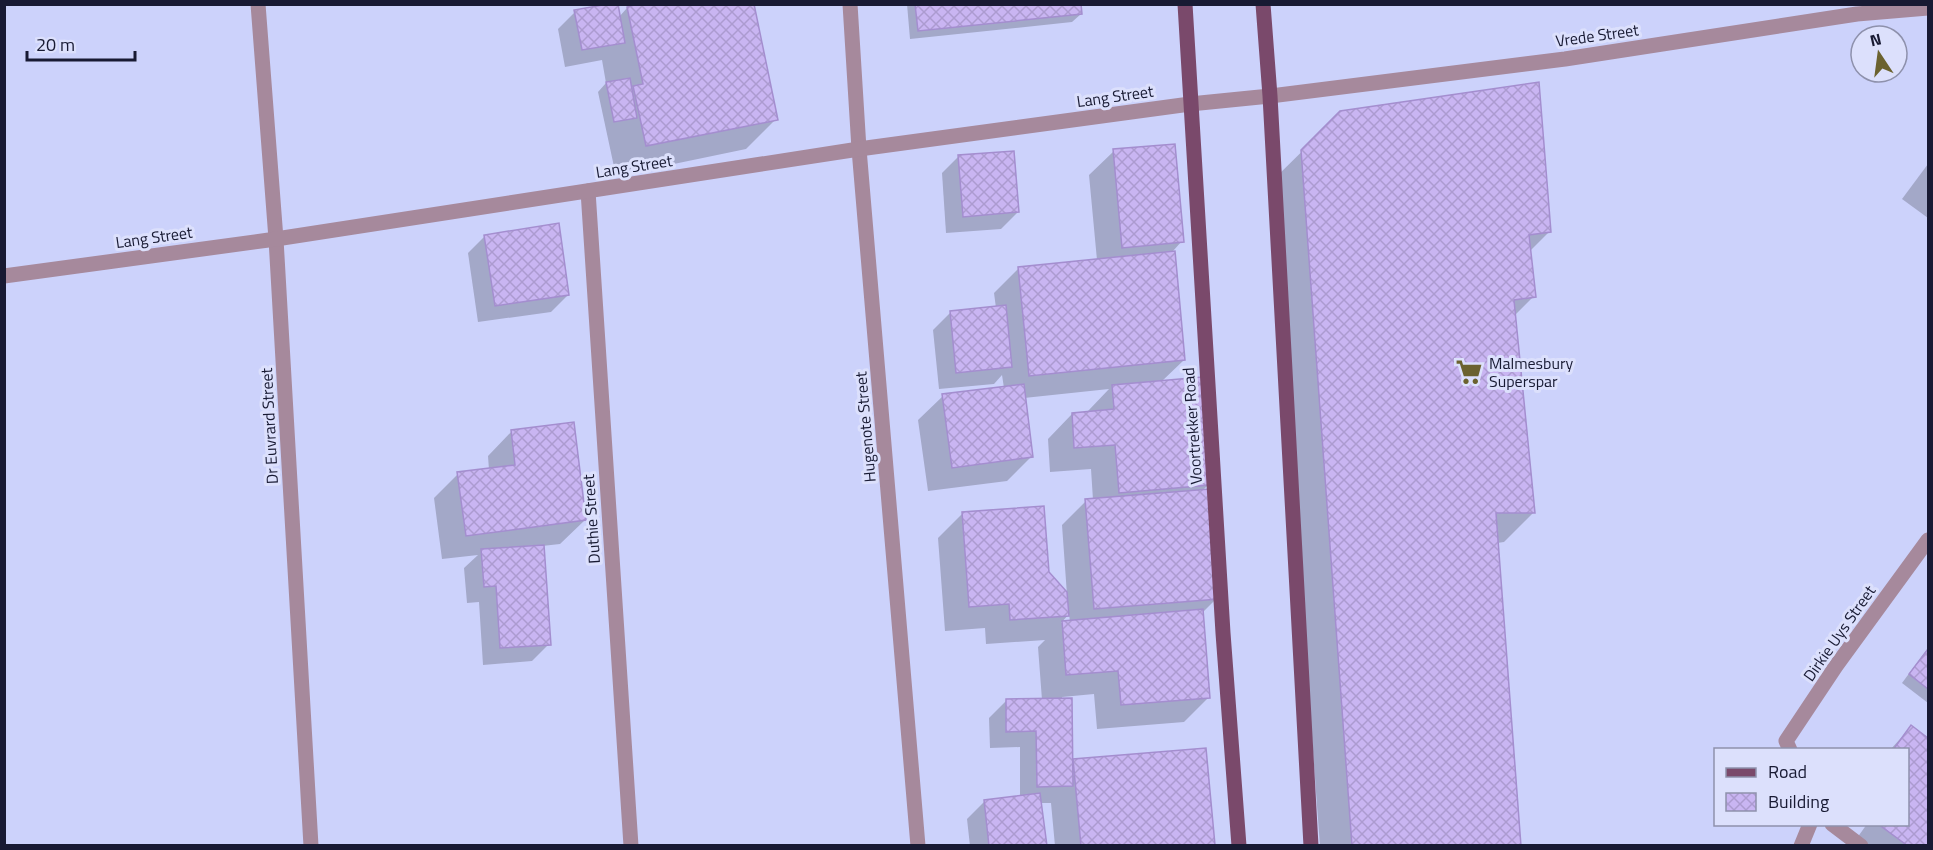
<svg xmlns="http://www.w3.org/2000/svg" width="1933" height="850" viewBox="0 0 1933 850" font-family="'Titillium Web',sans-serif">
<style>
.shadow{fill:#0003;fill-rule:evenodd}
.building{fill:url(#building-cross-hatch);stroke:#a48ecf;stroke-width:1.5}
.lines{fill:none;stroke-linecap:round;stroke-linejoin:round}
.minor{stroke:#a6899c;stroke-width:15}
.primary{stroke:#7a496b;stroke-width:15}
.labels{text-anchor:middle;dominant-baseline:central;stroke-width:6;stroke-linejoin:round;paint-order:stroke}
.street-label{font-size:16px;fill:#181a33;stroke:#dce0fc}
.poi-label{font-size:16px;fill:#181a33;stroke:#dce0fc;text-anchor:start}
</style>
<defs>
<pattern id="building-cross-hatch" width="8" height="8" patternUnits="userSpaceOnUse" patternTransform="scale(1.5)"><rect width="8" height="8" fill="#c9b5f2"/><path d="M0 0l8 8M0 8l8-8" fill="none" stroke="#ac9bd0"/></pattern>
</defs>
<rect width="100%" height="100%" fill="#ccd2fb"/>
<g class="shadow">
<path d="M907,4H1080L1081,14L1072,22L910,39Z"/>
<path d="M627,8L776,119L746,149L616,176L598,92L606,83L602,60L565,67L558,29L575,12L619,17Z"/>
<path d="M1341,113L1550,231L1529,252L1534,296L1514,316L1534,512L1504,542L1497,543L1519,846H1320L1271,182Z"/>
<path d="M1114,151L1182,241L1173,251L1184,360L1161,382L1209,484L1202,491L1217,598L1202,613L1209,697L1184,722L1097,729L1094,694L1062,697L1071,764L1074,761L1213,844L1212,846H1055L1051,803H1040L1045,846H970L967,819L984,802L1020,797V747L990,748L989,718L1006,701L1042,700L1038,647L1045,640L986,644L985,628L945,631L938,538L962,514L1047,572L1067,595L1062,525L1086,501L1093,500L1091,469L1050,472L1048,439L1072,414L1088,413V411L1109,389L1024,398L1032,456L1007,481L928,491L918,420L943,396L1004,388L1002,375L994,384L939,389L933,330L950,313L996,308L994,293L1019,268L1097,260L1089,175ZM1069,614L1070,622L1061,623Z"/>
<path d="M959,156L1018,212L1001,229L946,233L942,173Z"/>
<path d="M1928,164V218L1902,199Z"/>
<path d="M485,236L568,295L551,312L478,322L468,253Z"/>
<path d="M512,431L585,520L560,544L542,546L549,644L532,661L483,665L479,602L467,603L464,568L478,555L442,559L434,498L458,474L489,470L488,456Z"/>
<path d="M1928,648V703L1902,683Z"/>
<path d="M1911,727L1928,740V846H1867L1857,838L1867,824H1908V750H1890Z"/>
</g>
<g class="building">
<path d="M608,4H618L625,43L582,50L574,10Z"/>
<path d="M638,4H754L778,120L646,146L633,86L643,84L627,7Z"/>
<path d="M915,4H1081L1082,14L918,31Z"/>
<path d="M630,78L637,118L614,122L606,82Z"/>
<path d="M1539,82L1551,232L1529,235L1536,297L1514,300L1535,513H1496L1521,846H1352L1301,150L1340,111Z"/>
<path d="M1175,144L1184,242L1122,248L1113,149Z"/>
<path d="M1014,151L1019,212L963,217L958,155Z"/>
<path d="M559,223L569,295L495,306L484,235Z"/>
<path d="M1175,251L1185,360L1029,376L1018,267Z"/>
<path d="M1006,305L1012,367L956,373L950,311Z"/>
<path d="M1202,377L1210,485L1119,493L1115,445L1074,448L1072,413L1114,409L1112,385Z"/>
<path d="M1024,384L1033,457L952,468L942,394Z"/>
<path d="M574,422L586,520L466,536L457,472L515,465L511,430Z"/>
<path d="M1210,489L1219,599L1094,609L1085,499Z"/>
<path d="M1044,506L1049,572L1067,592L1069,616L1010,620L1009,604L969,607L962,512Z"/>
<path d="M544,545L551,645L500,648L496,586L484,587L481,549Z"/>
<path d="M1203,609L1210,698L1121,705L1118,671L1066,675L1062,621Z"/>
<path d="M1928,649V689L1909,674Z"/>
<path d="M1072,698L1073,786L1037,787L1036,731L1006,732V699Z"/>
<path d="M1911,725L1928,738V846H1908L1878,824H1908V750H1893Z"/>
<path d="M1206,748L1215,845L1081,846L1073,759Z"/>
<path d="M1040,793L1047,846H989L984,800Z"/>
</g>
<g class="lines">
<g class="minor">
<path d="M258,4L276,239L311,846"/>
<path d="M850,4L859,149L918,846"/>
<path d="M588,191L631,846"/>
<path d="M4,276L276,239L859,149L1190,104L1270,96L1565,59L1857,14L1928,8"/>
<path d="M1790,750L1786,741L1836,666L1928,540"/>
<path d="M1832,824L1861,846"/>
<path d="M1801,846L1810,824"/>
</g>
<g class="primary">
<path d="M1185,4L1223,633L1239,846"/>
<path d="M1263,4L1270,96L1311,846"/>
</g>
</g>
<defs>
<g id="supermarket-bare" transform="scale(2.07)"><path d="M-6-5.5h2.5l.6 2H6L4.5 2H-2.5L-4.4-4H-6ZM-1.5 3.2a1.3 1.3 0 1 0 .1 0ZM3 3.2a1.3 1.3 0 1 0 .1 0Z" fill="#6b622f" stroke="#dce0fc" stroke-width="2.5" paint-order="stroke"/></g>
</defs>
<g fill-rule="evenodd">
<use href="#supermarket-bare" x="1469" y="372"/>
</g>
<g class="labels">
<g class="street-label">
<text transform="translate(1597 35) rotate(-8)">Vrede Street</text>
<text transform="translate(1115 96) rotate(-8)">Lang Street</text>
<text transform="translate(634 166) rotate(-9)">Lang Street</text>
<text transform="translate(154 237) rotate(-8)">Lang Street</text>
<text transform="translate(269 426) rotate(-93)">Dr Euvrard Street</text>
<text transform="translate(1192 426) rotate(-94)">Voortrekker Road</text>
<text transform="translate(865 427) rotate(-95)">Hugenote Street</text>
<text transform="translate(591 519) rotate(-94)">Duthie Street</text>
<text transform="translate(1839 633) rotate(-55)">Dirkie Uys Street</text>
</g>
<g class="poi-label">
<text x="1489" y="363">Malmesbury<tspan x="1489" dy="18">Superspar</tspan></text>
</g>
</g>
<rect width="1933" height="850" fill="none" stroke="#181a33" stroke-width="12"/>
<rect x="1714" y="748" width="195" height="78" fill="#dce0fc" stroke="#8e91ac" stroke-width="1.5"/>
<rect x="1726" y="768" width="30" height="9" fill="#7a496b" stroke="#8e91ac" stroke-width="1.5"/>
<text x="1768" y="778" font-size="18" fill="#181a33">Road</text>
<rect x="1726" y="793" width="30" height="18" fill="url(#building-cross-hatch)" stroke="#8e91ac" stroke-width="1.5"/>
<text x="1768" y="808" font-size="18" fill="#181a33">Building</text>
<g transform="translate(1879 54) rotate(347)"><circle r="28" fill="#dce0fc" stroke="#8e91ac" stroke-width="1.5"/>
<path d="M0-4.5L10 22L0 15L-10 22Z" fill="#6b622f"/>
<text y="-9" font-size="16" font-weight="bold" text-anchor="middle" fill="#181a33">N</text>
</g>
<path d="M27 51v9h108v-9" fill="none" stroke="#181a33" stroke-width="3"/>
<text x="36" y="51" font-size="18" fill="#181a33" stroke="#dce0fc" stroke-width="4.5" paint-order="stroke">20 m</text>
</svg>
